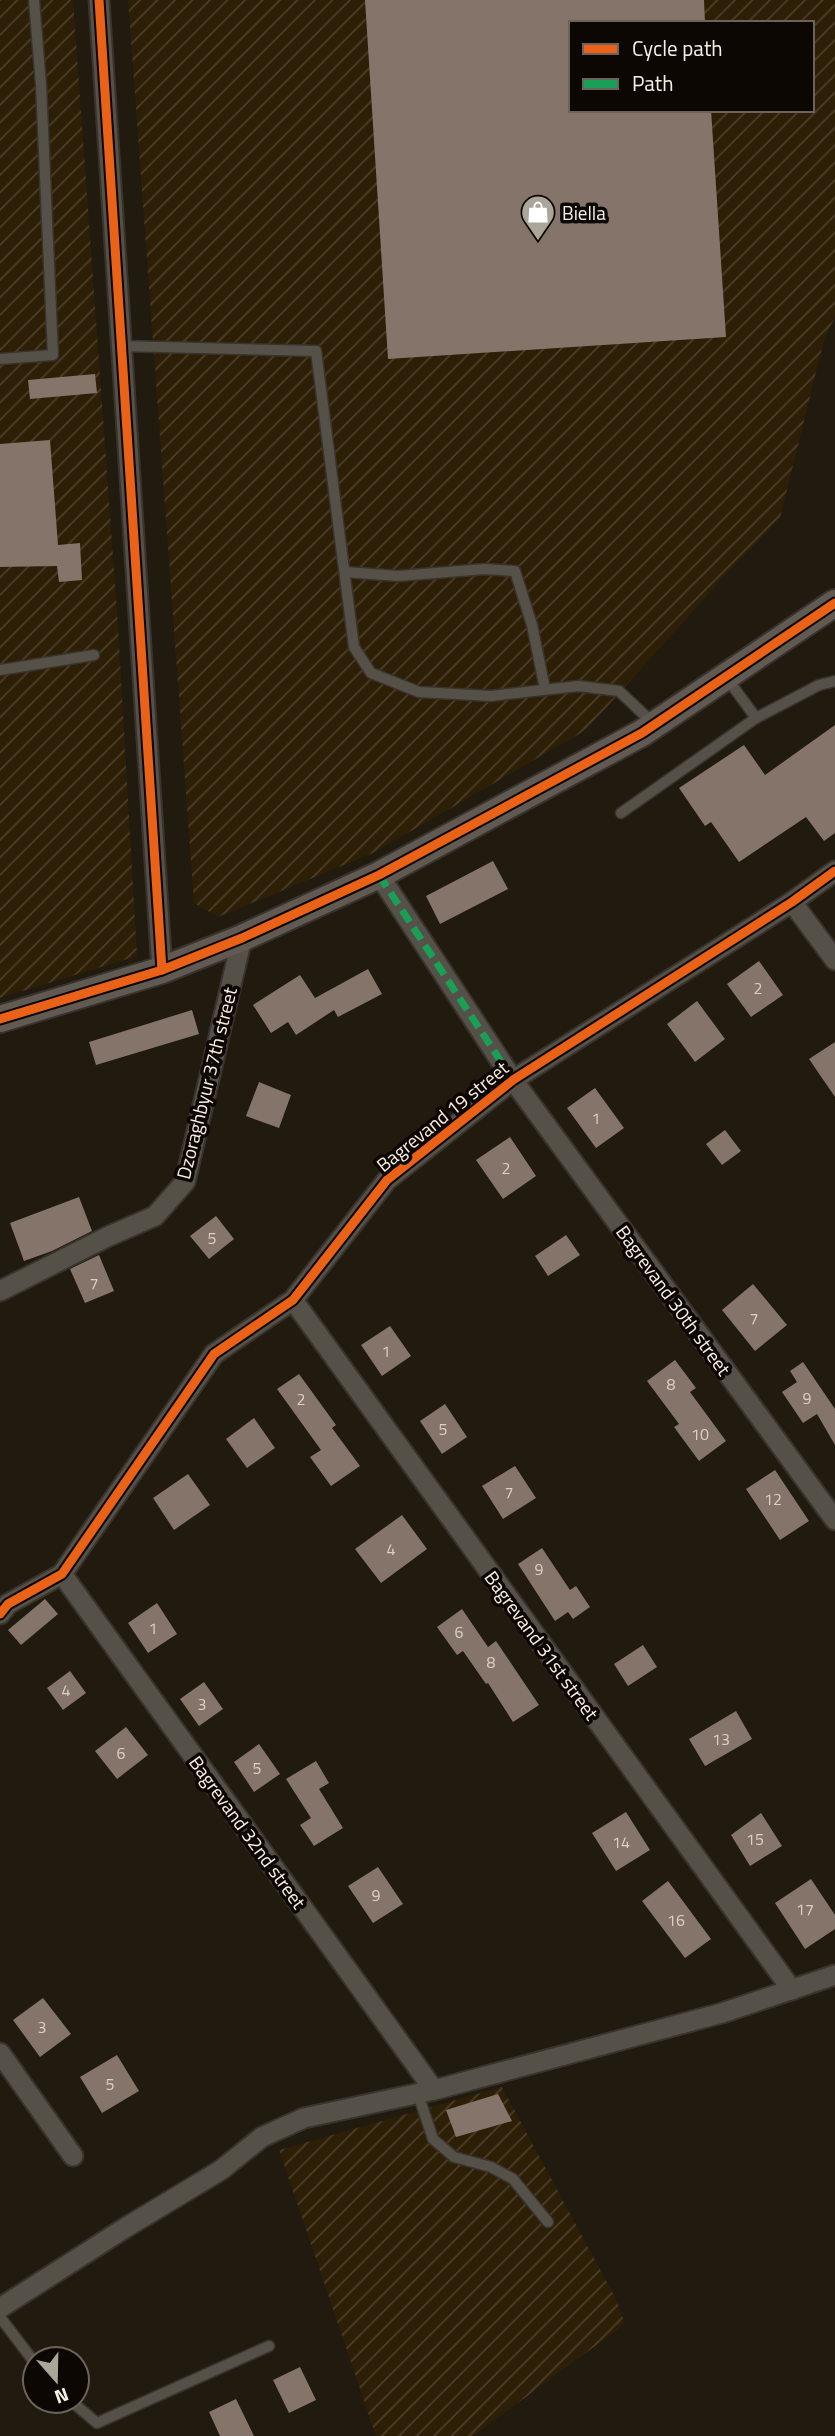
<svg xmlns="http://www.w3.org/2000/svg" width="835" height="2436" viewBox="0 0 835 2436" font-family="'Titillium Web',sans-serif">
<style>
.industrial{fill:url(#industrial-furrows);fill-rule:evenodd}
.building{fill:#85746a}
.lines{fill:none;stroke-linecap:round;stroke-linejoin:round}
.lane-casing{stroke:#38342d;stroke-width:13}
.street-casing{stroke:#38342d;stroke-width:23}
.secondary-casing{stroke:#38342d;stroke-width:30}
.lane{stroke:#555048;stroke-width:10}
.street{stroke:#555048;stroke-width:19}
.secondary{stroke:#615a53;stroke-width:26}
.quiet{stroke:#1a9f57;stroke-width:7;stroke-dasharray:14 7;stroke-linecap:butt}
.cycleway-casing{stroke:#0c0702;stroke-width:13}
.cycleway{stroke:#ea6118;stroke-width:9}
.labels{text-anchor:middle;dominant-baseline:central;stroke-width:7;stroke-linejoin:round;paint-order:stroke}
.number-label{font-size:16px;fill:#dbd1c6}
.poi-label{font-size:19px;fill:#f8f0e4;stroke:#0c0702;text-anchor:start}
.street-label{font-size:19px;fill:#f8f0e4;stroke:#0c0702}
</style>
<defs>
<pattern id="industrial-furrows" width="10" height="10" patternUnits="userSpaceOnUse" patternTransform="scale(1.75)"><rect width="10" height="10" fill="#2d1e06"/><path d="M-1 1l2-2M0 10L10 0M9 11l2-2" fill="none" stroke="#4c3f2a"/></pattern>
</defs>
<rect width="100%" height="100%" fill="#201a0f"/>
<g class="industrial">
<path d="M0,0H73L118,626L137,956L0,998Z"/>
<path d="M128,0H835V317L824,340L780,518L732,568L586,730L373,853L218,917L194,903ZM571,23H812V110H571Z"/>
<path d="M502,2087L616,2299L625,2324L473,2436H376L279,2150Z"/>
</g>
<g class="building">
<path d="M365,0H704L705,23H571V110H711L726,337L388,359Z"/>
<path d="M95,374L97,393L30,399L28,380Z"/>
<path d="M50,440L58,545L80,543L82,580L59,582L57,566L0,567V444Z"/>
<path d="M835,725V833L824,841L806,817L739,862L711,822L705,826L679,788L744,745L765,775Z"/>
<path d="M493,861L508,889L440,924L426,896Z"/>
<path d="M759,961L783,995L751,1017L727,984Z"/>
<path d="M368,969L382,994L338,1017L334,1010L296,1035L288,1022L271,1033L253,1005L300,975L315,998Z"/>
<path d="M697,1001L725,1039L695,1062L667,1024Z"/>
<path d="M192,1010L199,1034L96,1065L89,1042Z"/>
<path d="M835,1042V1097L809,1059Z"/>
<path d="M259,1082L291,1095L279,1128L246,1116Z"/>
<path d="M595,1088L624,1128L596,1148L567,1108Z"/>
<path d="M725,1130L741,1151L722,1165L706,1144Z"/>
<path d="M510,1137L536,1176L503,1199L476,1160Z"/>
<path d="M79,1197L92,1231L52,1251L24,1261L10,1223Z"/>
<path d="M216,1216L234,1239L209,1259L190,1236Z"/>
<path d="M566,1235L580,1255L548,1276L535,1256Z"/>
<path d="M99,1255L114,1291L85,1303L70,1269Z"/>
<path d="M753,1284L787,1325L755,1351L722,1310Z"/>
<path d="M390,1326L411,1356L382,1376L361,1345Z"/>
<path d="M675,1360L696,1388L690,1392L726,1441L699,1461L674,1427L679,1424L647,1381Z"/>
<path d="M803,1362L835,1409V1445L817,1414L803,1423L782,1392L797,1382L790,1371Z"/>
<path d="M299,1374L336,1425L332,1428L360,1466L331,1486L310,1457L321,1450L277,1389Z"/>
<path d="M445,1404L467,1437L442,1454L420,1421Z"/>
<path d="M254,1418L275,1448L247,1468L226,1439Z"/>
<path d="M515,1466L536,1498L503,1519L482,1486Z"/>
<path d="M775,1470L809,1521L780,1540L746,1489Z"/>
<path d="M188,1474L210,1505L174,1530L153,1498Z"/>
<path d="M402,1515L427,1549L381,1583L355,1549Z"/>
<path d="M542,1548L570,1590L576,1586L590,1607L573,1619L568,1612L555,1621L518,1564Z"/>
<path d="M45,1599L58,1614L21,1645L8,1630Z"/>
<path d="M157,1603L177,1634L148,1653L128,1623Z"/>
<path d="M462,1609L488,1647L496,1641L539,1705L513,1722L488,1683L486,1684L463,1651L457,1655L437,1627Z"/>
<path d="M643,1645L657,1667L628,1686L614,1664Z"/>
<path d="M70,1671L86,1693L63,1710L47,1688Z"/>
<path d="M204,1682L223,1709L199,1726L180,1699Z"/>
<path d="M736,1711L752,1739L705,1766L689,1739Z"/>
<path d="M126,1727L148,1755L117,1779L95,1751Z"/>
<path d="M259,1744L280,1774L254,1792L234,1762Z"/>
<path d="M316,1761L329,1783L319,1789L343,1828L314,1846L300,1825L311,1818L286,1779Z"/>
<path d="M626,1812L650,1850L616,1871L592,1833Z"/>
<path d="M761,1813L782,1846L750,1866L731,1835Z"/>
<path d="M378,1867L403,1904L373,1923L348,1886Z"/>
<path d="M811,1879L835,1915V1929L805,1949L775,1903Z"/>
<path d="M668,1881L711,1939L685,1958L642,1901Z"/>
<path d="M43,1998L71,2034L40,2057L13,2020Z"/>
<path d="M117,2055L139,2091L102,2113L80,2077Z"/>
<path d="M498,2094L512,2121L456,2137L446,2110Z"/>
<path d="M300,2367L316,2400L289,2413L273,2380Z"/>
<path d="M236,2399L254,2436H220L209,2412Z"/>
</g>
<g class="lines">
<g class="lane-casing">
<g id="lane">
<path d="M121,346L316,351L354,647L371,673L419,692L491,696L578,686L619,691L654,724"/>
<path d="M0,359L53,355L41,85L34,0"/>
<path d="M345,572L398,576L485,569L515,571L532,625L545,689"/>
<path d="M0,670L94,655"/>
<path d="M726,677L756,718"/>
<path d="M621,813L756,718L819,685L835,681"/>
<path d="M418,2094L433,2139L454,2157L491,2167L513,2179L548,2222"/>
<path d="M0,2317L35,2363"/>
<path d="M71,2401L97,2423L269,2346"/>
</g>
</g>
<g class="street-casing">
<g id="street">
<path d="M99,0L162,970"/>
<path d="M379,875L513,1080L835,1520"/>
<path d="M792,902L835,960"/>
<path d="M0,1291L109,1236L155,1216L185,1182L242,938"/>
<path d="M293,1300L792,1990"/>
<path d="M62,1574L434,2090"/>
<path d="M0,1614L8,1604L62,1574L214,1354L293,1300L387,1180L513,1080L792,902L835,871"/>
<path d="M0,2053L73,2156"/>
<path d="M0,2308L125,2228L221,2170L262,2137L304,2118L434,2090L722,2013L835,1975"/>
</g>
</g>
<g class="secondary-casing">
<path id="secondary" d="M0,1019L162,970L242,938L379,875L642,733L835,603"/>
</g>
<use href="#lane" class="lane"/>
<use href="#street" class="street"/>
<use href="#secondary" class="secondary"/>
<path class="quiet" d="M379,875L513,1080"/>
<g class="cycleway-casing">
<g id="cycleway">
<path d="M99,0L162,970"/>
<path d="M0,1019L162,970L242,938L379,875L642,733L835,603"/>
<path d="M0,1614L8,1604L62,1574L214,1354L293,1300L387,1180L513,1080L792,902L835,871"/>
</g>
</g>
<use href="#cycleway" class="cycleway"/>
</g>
<defs>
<g id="shop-pin" transform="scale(1.75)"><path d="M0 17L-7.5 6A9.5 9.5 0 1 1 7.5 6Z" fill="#aca599" stroke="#0c0702"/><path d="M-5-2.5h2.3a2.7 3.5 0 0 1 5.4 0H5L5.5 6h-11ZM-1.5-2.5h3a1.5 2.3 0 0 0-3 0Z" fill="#fff"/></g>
</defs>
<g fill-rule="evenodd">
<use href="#shop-pin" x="538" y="212"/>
</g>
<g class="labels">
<g class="number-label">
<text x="758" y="988">2</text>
<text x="596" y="1118">1</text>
<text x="506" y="1168">2</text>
<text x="212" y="1238">5</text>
<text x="94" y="1283">7</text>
<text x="754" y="1318">7</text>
<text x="386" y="1351">1</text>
<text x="671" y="1384">8</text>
<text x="807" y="1398">9</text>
<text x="301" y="1399">2</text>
<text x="443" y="1429">5</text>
<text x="700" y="1434">10</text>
<text x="509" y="1492">7</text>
<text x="773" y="1499">12</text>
<text x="391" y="1549">4</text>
<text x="539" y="1569">9</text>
<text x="153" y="1628">1</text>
<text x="459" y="1632">6</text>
<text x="491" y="1662">8</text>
<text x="66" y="1690">4</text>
<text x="202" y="1704">3</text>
<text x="721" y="1739">13</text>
<text x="121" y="1753">6</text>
<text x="257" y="1768">5</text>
<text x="755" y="1839">15</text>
<text x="621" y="1842">14</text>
<text x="376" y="1895">9</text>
<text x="805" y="1909">17</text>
<text x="676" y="1920">16</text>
<text x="42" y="2027">3</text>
<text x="110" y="2084">5</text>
</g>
<g class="poi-label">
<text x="562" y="212">Biella</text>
</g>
<g class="street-label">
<text transform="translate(206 1083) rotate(-76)">Dzoraghbyur 37th street</text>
<text transform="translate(442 1116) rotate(-39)">Bagrevand 19 street</text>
<text transform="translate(674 1300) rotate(54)">Bagrevand 30th street</text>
<text transform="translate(542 1645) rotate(54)">Bagrevand 31st street</text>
<text transform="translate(248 1832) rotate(54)">Bagrevand 32nd street</text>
</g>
</g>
<rect x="569" y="21" width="245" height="91" fill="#0c0702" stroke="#6a645c" stroke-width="2"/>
<rect x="583" y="44" width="35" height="10" fill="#ea6118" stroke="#6a645c" stroke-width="2"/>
<text x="632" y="56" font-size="21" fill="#f8f0e4">Cycle path</text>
<rect x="583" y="79" width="35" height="10" fill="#1a9f57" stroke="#6a645c" stroke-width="2"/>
<text x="632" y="91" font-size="21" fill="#f8f0e4">Path</text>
<g transform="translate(56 2380) rotate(160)"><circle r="33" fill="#0c0702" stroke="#6a645c" stroke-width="2"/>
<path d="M0-5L12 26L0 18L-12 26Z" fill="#aca599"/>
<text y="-10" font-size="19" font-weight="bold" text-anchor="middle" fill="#f8f0e4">N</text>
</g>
</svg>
